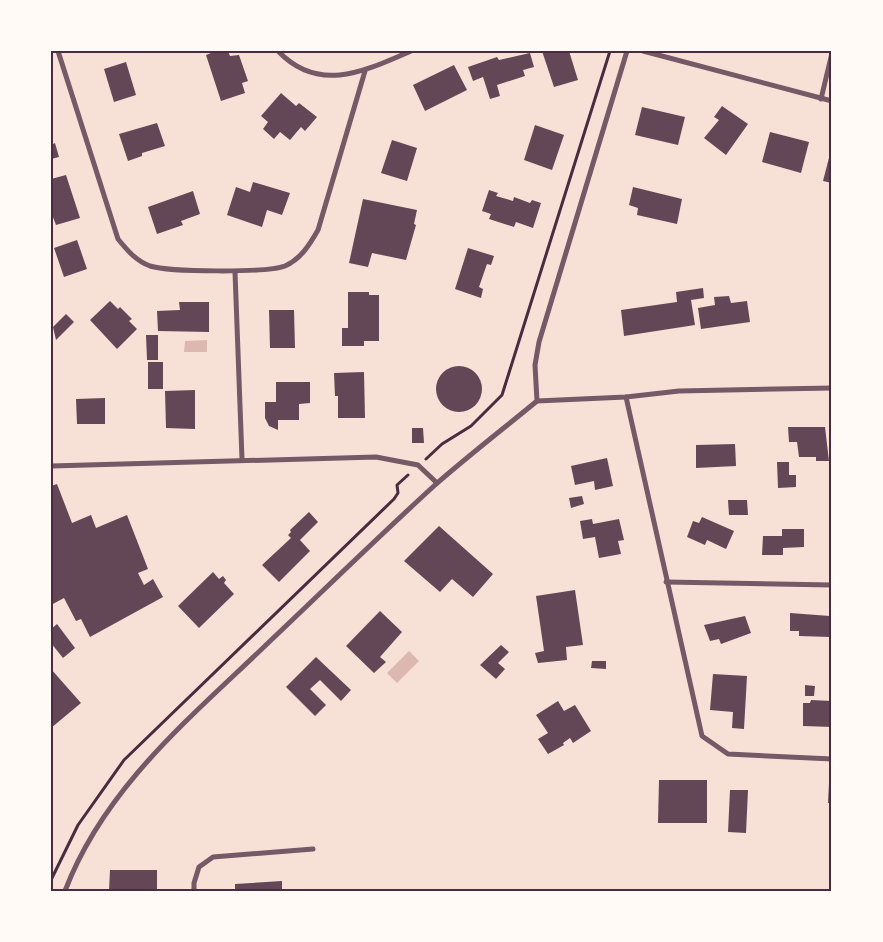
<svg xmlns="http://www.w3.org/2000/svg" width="883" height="942" viewBox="0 0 883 942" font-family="Commissioner,sans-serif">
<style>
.water{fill:#dcb8b0}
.building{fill:#644757}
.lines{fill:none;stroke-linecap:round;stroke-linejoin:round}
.path{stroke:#4a2c40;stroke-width:3}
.minor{stroke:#755966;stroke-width:5}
.neatline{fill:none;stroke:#4a2c40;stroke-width:2}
</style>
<rect width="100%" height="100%" fill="#f7e1d7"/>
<g class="water">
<path d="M207,340V352H184L185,341Z"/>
<path d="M409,651L419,661L397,683L387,673Z"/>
</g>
<g class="building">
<path d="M216,51H228L230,56L239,55L248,81L242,83L245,93L221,101L206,55Z"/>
<path d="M542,51H569L578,80L554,87Z"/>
<path d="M530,53L534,67L523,70L525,76L497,85L500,96L490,99L483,77L473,81L468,67L497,57L499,60Z"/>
<path d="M126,62L136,95L114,102L104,69Z"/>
<path d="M454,65L467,90L425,111L413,85Z"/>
<path d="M281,93L296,106L299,103L317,117L305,131L301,127L290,140L280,132L274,139L263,129L268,122L261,116Z"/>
<path d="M722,106L748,124L726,155L704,138L719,120L714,117Z"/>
<path d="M642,107L685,117L678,145L635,135Z"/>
<path d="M157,123L165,146L142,153V156L128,161L119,134Z"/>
<path d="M535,125L564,135L552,170L524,160Z"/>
<path d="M770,132L809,142L801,173L762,162Z"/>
<path d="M392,140L417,148L407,181L381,173Z"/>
<path d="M55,143L59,157L51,159V145Z"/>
<path d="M831,150H832V183L823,181Z"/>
<path d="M66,175L80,218L56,225L51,212V179Z"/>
<path d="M253,182L290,193L282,215L267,210L262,227L227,215L236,187L250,192Z"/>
<path d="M633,187L682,199L677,224L637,215L638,208L629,205Z"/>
<path d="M489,190L498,193L496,196L513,201L514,197L530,203L532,200L541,203L533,228L516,222L514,227L489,219L491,214L482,211Z"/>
<path d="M193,191L200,214L181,221L183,225L157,234L148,207Z"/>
<path d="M363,199L417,210L414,224L416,225L406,260L372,253L368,267L349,263Z"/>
<path d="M77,240L87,269L64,277L54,248Z"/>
<path d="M468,248L494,256L491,265L487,264L479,287L483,289L481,298L455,289Z"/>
<path d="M703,288L704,298L691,300L695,325L624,336L621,310L677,302L676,292Z"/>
<path d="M348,292H369V295H379V341H364V346H342V328H348Z"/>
<path d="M729,296L731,303L747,301L750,322L701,329L698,308L715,305L714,297Z"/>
<path d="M110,301L118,309L120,307L132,319L129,321L137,329L117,349L90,320Z"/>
<path d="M179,302H209V332L158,331L157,311L180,310Z"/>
<path d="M269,310H294L295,348H270Z"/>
<path d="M66,314L74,322L56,340L53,327Z"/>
<path d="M146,335H158V360H147Z"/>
<rect x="148" y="362" width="15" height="27"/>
<circle cx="459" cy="389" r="23"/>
<path d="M364,372L365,418H338V396H335L334,373Z"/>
<path d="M276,382H310V403L299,404V420H278V430L269,426L265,418V402H276Z"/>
<path d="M195,390V429L166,428L165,391Z"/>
<path d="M105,398V424H77L76,399Z"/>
<path d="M788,427H825L829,461H816V457H799L797,442H789Z"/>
<path d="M412,428H423L424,443H412Z"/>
<path d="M735,444L736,466L696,468V445Z"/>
<path d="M607,458L613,486L595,490L594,481L575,485L571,466Z"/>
<path d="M777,462H789V475H796V487L778,488Z"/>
<path d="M57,484L72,523L91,515L96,528L127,515L148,569L138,573L144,585L153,579L163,597L90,637L81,619L76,621L64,598L51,605V486Z"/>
<path d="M582,496L584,504L571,508L569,498Z"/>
<path d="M728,500H747L748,515H729Z"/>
<path d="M309,512L318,522L300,540L310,551L279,582L262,565L291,538L288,535L291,532L290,530Z"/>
<path d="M702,517L734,531L726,549L707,540L705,545L687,537L693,521L699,523Z"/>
<path d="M592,519L593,524L619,519L624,540L618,541L621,554L599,558L595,537L583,539L580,521Z"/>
<path d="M439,526L493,574L473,597L452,579L440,592L404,561Z"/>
<path d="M782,529H804V547L783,548V555H762L763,536H782Z"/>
<path d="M213,572L219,579L223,576L226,580L224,583L234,594L199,628L178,606Z"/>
<path d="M575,590L583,645L566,647L567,660L538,663L535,653L544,651L536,596Z"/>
<path d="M380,611L402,632L380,657L386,662L374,673L346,646Z"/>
<path d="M790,613L830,616V637L799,636V631H790Z"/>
<path d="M745,616L751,633L721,644L719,639L710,641L704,625Z"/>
<path d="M57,624L75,648L63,658L51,643V629Z"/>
<path d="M501,645L509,652L498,663L505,669L496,679L480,665Z"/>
<path d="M316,657L351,690L341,701L320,680L310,689L326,705L315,716L286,687Z"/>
<path d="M592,661H606V669L591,668Z"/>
<path d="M51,669L81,703L51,728Z"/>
<path d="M713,674L747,676L744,729L732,728L733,712L710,710Z"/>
<path d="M805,685L815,686L814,696H805Z"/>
<path d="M811,700L832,701V727L803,726V703H810Z"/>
<path d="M558,701L564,711L575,705L591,731L573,743L570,738L563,743L564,745L548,754L538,739L548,733L536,715Z"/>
<path d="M659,780H707V823H658Z"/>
<path d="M829,783H832V803H828Z"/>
<path d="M730,790H748L746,833L728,832Z"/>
<path d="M830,828L832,829V844L829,843Z"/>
<path d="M110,870H157V891H109Z"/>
<path d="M282,881V891H235V884Z"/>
</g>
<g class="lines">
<g class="path">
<path d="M426,459L442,444L471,426L502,395L610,51"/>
<path d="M51,880L78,825L124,760L394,499L398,493L397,485L408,475"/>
</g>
<g class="minor">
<path d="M58,51L118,239C127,250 136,261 150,266C169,272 267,273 285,266C301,259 310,244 318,230L365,71"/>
<path d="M278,51C319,94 365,71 411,51"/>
<path d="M643,51L832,101"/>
<path d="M821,99L832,53"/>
<path d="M235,272L242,459"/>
<path d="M626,397L702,736L728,754L832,759"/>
<path d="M537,401L626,397L679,391L832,388"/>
<path d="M51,466L376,457L418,465L437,483"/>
<path d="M666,582L832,585"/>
<path d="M65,891C104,788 190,718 267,644C323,591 378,537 435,485C468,456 503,429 537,401L535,365L539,342L627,51"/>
<path d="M194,891V883L199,867L213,857L313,849"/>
</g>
</g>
<rect width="883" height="942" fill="none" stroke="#fffaf5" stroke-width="105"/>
<rect x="52" y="52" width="778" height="838" class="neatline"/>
</svg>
